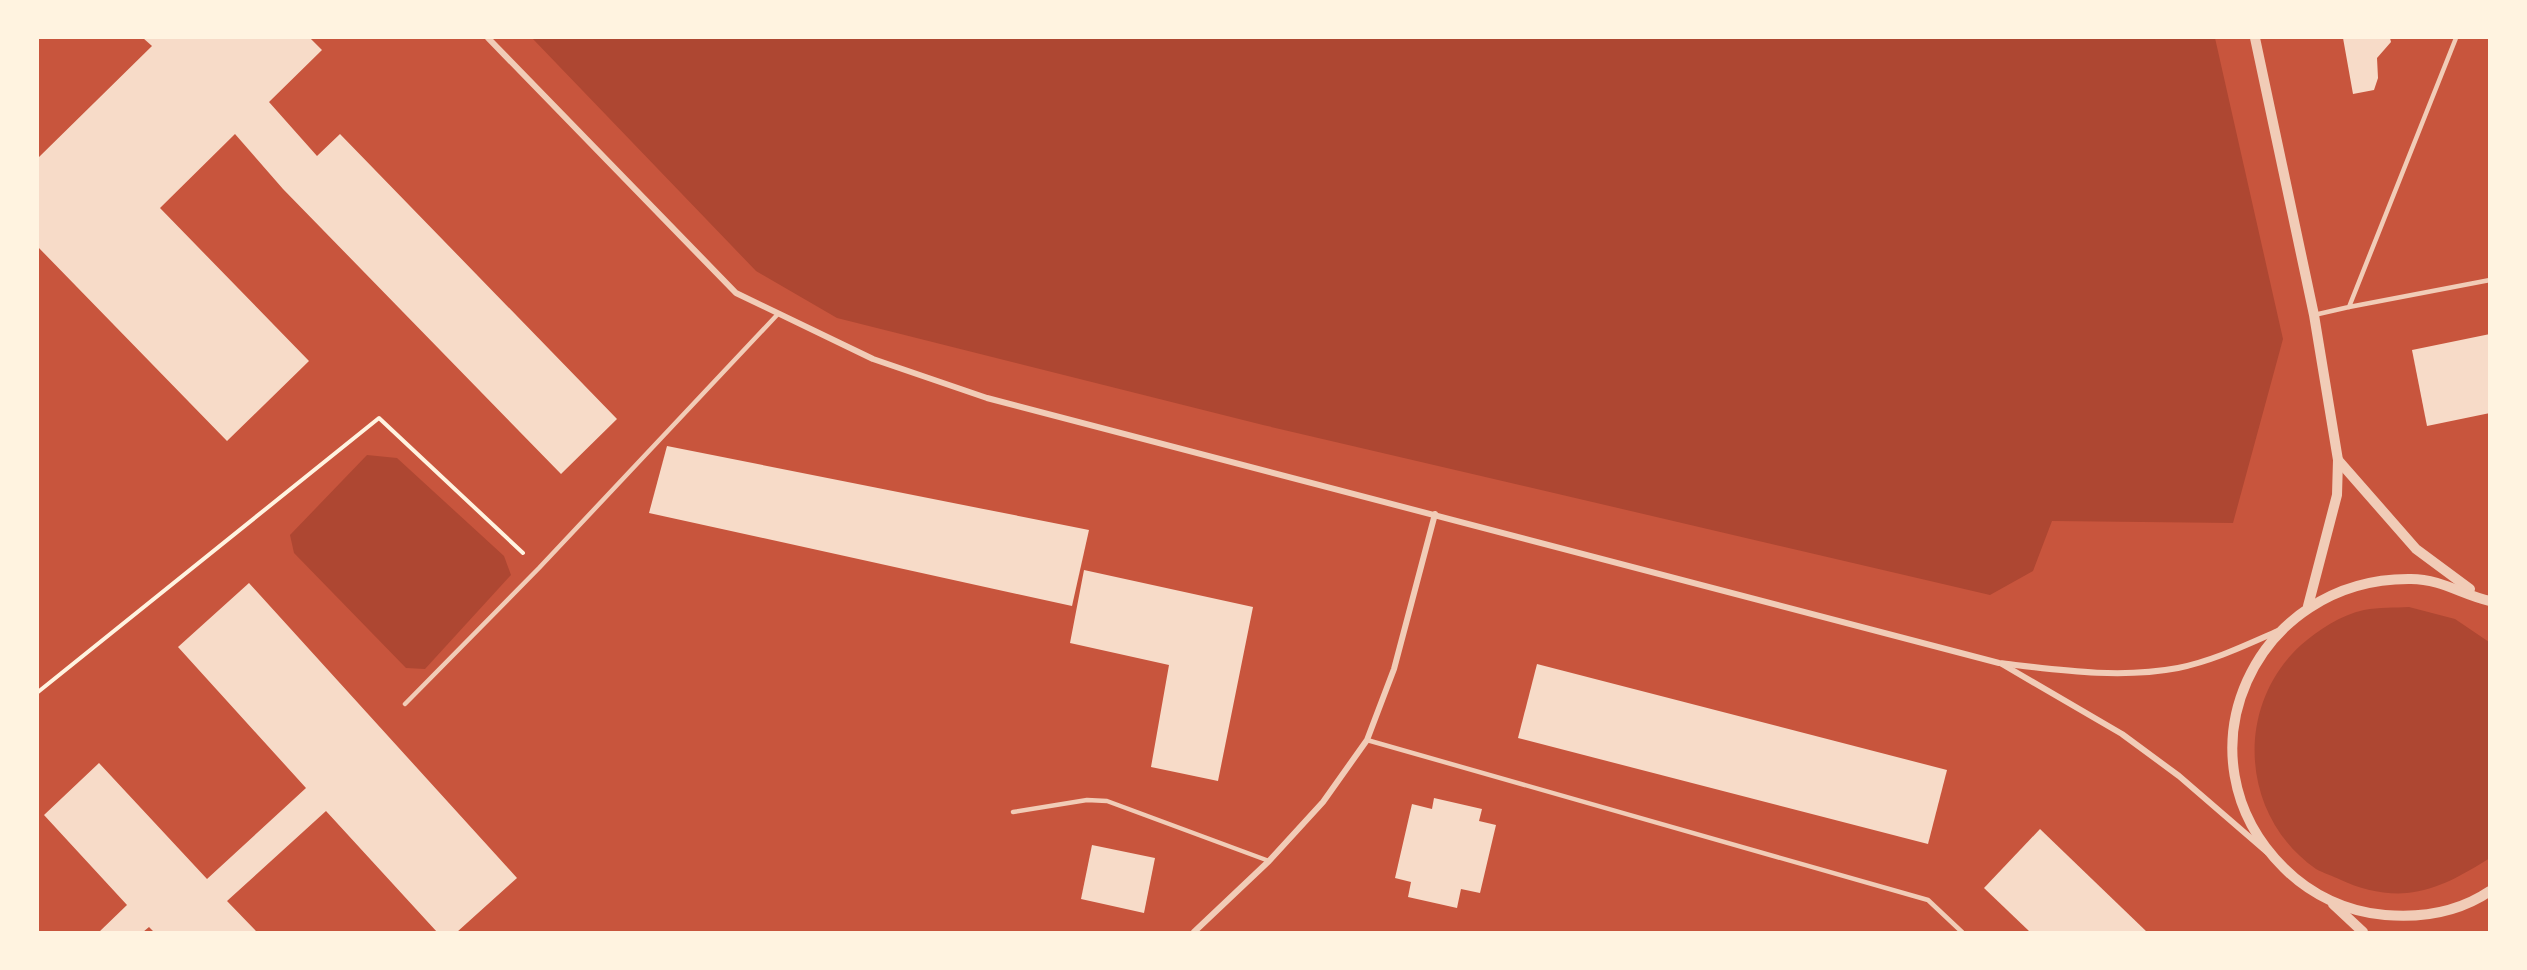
<svg xmlns="http://www.w3.org/2000/svg" width="2527" height="970" viewBox="0 0 2527 970" font-family="'Source Sans 3',sans-serif">
<style>
.green{fill:#ae4732}
.building{fill:#f7dbc8}
.lines{fill:none;stroke-linecap:round;stroke-linejoin:round}
.path{stroke:#fff3e0;stroke-width:4}
.service{stroke:#f1ccb7;stroke-width:4.5}
.minor{stroke:#f1ccb7;stroke-width:6}
.tertiary{stroke:#f1ccb7;stroke-width:10}
</style>
<rect width="100%" height="100%" fill="#c8553d"/>
<g class="green">
<path d="M532,38H2215L2283,339L2233,523L2052,521L2033,571L1990,595L1263,425L837,318L756,271Z"/>
<path d="M367,455L397,458L504,556L511,575L425,669L406,668L294,553L290,535Z"/>
<path d="M2409,607L2455,619L2489,642L2490,858C2464,874 2438,890 2407,893C2385,895 2360,889 2341,880C2333,876 2323,873 2316,869C2240,816 2234,706 2301,645C2318,630 2341,615 2364,610C2379,607 2395,608 2409,607Z"/>
</g>
<g class="building">
<path d="M143,38H310L322,50L269,102L317,156L340,134L617,419L561,474L283,189L235,134L160,208L309,361L227,441L38,247V158L152,46Z"/>
<path d="M2343,38H2390L2391,42L2377,58L2378,78L2374,90L2353,94Z"/>
<path d="M2490,334V413L2427,426L2412,350Z"/>
<path d="M667,446L1089,530L1072,606L649,513Z"/>
<path d="M1084,570L1253,607L1218,781L1151,767L1169,665L1070,643Z"/>
<path d="M249,583L517,878L457,932H437L326,811L227,901L257,932H154L149,927L143,932H99L127,905L44,815L99,763L207,879L306,788L178,647Z"/>
<path d="M1537,664L1947,770L1928,844L1518,738Z"/>
<path d="M1434,798L1482,809L1479,821L1496,825L1480,893L1461,889L1457,908L1408,897L1411,882L1395,878L1412,804L1432,809Z"/>
<path d="M2040,829L2147,932H2030L1984,888Z"/>
<path d="M1092,845L1155,858L1144,913L1081,899Z"/>
</g>
<g class="lines">
<path class="path" d="M38,692L379,418L523,553"/>
<g class="service">
<path d="M2349,307L2490,280"/>
<path d="M2314,315L2349,307L2456,38"/>
<path d="M405,704L539,568L777,315"/>
<path d="M1367,740L1928,900L1962,932"/>
<path d="M1013,812L1087,800L1107,801L1269,861"/>
</g>
<g class="minor">
<path d="M488,38L736,293L873,359L987,398L1999,663C2059,670 2119,679 2178,668C2213,661 2246,645 2278,631"/>
<path d="M2002,664L2122,734L2179,776L2267,852"/>
<path d="M1194,932L1269,861L1323,802L1367,740L1394,669L1435,514"/>
</g>
<g class="tertiary">
<path d="M2255,38L2314,315L2338,460L2337,495L2308,606"/>
<path d="M2338,460L2416,549L2470,589"/>
<path d="M2490,601C2462,595 2442,579 2411,579C2255,577 2172,757 2284,868C2311,895 2347,912 2385,915C2421,918 2459,912 2490,891"/>
<path d="M2333,904L2363,932"/>
</g>
</g>
<rect width="2527" height="970" fill="none" stroke="#fff3e0" stroke-width="78"/>
</svg>
